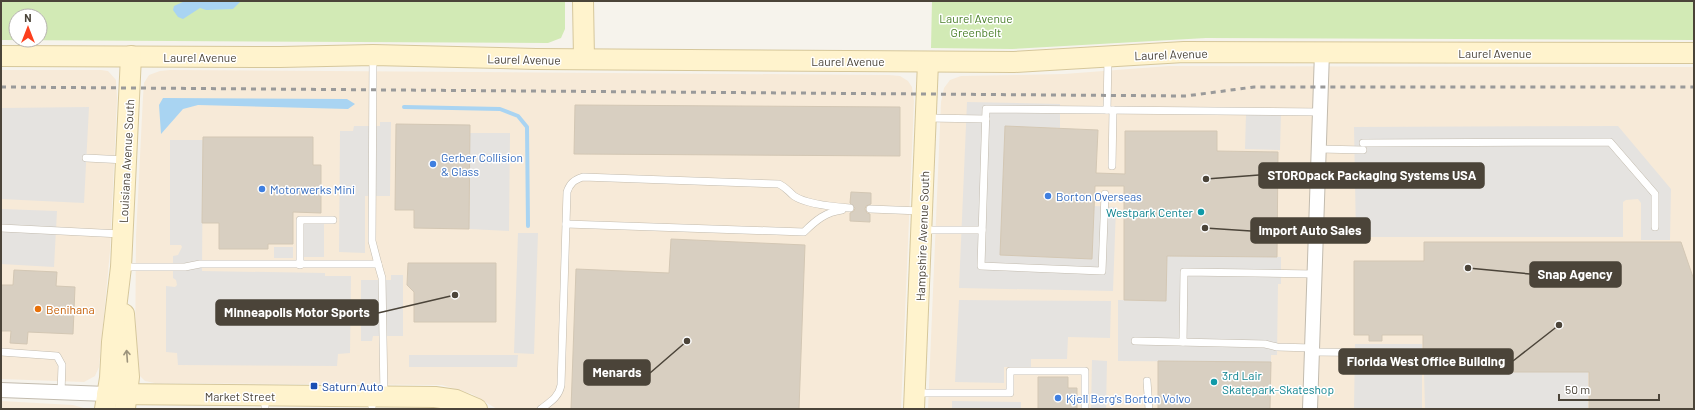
<svg xmlns="http://www.w3.org/2000/svg" width="1695" height="410" viewBox="0 0 1695 410" font-family="Barlow,sans-serif">
<style>
.commercial{fill:#f7ead8}
.green{fill:#d2eab5;fill-rule:evenodd}
.parking{fill:#e5e3e0}
.water{fill:#a9d4f2}
.lines{fill:none;stroke-linecap:round;stroke-linejoin:round}
.stream{stroke:#a9d4f2;stroke-width:4}
.building{fill:#d8cfc1;stroke:#d3c7b4}
.lane-casing{stroke:#c2bbae;stroke-width:8}
.street-casing{stroke:#c2bbae;stroke-width:16}
.secondary-casing{stroke:#d6c79b;stroke-width:22}
.lane{stroke:#fff;stroke-width:7}
.street{stroke:#fff;stroke-width:14}
.secondary{stroke:#fff3cd;stroke-width:20}
.rail{stroke:#9a9a9a;stroke-width:3;stroke-dasharray:5 5;stroke-linecap:butt}
.oneway{stroke:#9c937c}
.shop-dot{fill:#3f7fe0;stroke:#fff;stroke-width:1.5}
.culture-dot{fill:#0f9aa8;stroke:#fff;stroke-width:1.5}
.food-dot{fill:#e8710a;stroke:#fff;stroke-width:1.5}
.transit-dot{fill:#1a4fb4;stroke:#fff;stroke-width:1.5}
.labels{text-anchor:middle;dominant-baseline:central;stroke-width:3;stroke-linejoin:round;paint-order:stroke}
.park-label{font-size:12px;fill:#4a7f2a;stroke:#fff}
.street-label{font-size:12px;fill:#4b4439;stroke:#fff}
.shop-label{font-size:12px;fill:#366cbe;stroke:#fff;text-anchor:start}
.culture-label{font-size:12px;fill:#0d838f;stroke:#fff;text-anchor:end}
.food-label{font-size:12px;fill:#c56008;stroke:#fff;text-anchor:start}
.transit-label{font-size:12px;fill:#164399;stroke:#fff;text-anchor:start}
.leader{fill:none;stroke:#4b4439;stroke-width:1.5}
.callout-dot{fill:#4b4439;stroke:#fff;stroke-width:1.5}
.callout{fill:#4b4439;stroke:#4b4439;stroke-width:1.5}
.callout-label{font-size:13px;text-anchor:middle;font-weight:bold;fill:#fff}
</style>
<rect width="100%" height="100%" fill="#f6f3ec"/>
<g class="commercial">
<path d="M1169,66L1694,67V409H928L941,102L944,88L950,80L961,76L1064,74Z"/>
<path d="M1,70H101L108,71L116,80L117,98L110,251L99,367L95,376L84,382L1,379Z"/>
<path d="M170,70L889,75L900,76L908,81L912,87L914,101L901,409H497L472,394L442,385L155,383L145,381L138,374L135,365L136,236L143,97L144,83L149,75L160,71Z"/>
<path d="M1,401L73,405L87,409H1Z"/>
<path d="M166,408L343,409H158Z"/>
</g>
<g class="green">
<path d="M1,1H565V29L561,38L548,43L1,40ZM16,16H40V40H16Z"/>
<path d="M932,1H1694V40L1206,38L1012,49L931,48Z"/>
</g>
<g class="parking">
<path d="M967,102L1060,104V128L1005,126L1000,255L1092,259L1094,206L1116,207L1113,291L959,288Z"/>
<path d="M89,107L84,203L1,199V108Z"/>
<path d="M1246,114H1281L1280,150L1245,149Z"/>
<path d="M380,122H391L390,196H365V253L339,252L340,131H353L354,126H380Z"/>
<path d="M1618,126L1671,189L1670,240H1641V203L1638,199L1626,200L1623,202V237H1356L1354,127Z"/>
<path d="M470,133H510L509,231L469,229Z"/>
<path d="M170,140H203L202,271L325,273V276H351L350,353L338,354L337,366L178,365L177,353L166,352V286L175,287L177,285L176,280L173,278V256L178,255L182,247L181,245H170Z"/>
<path d="M1,209L57,211L54,267L1,264Z"/>
<rect x="303" y="224" width="21" height="33"/>
<path d="M518,233H538L534,354L514,353Z"/>
<rect x="274" y="247" width="19" height="11"/>
<path d="M1167,256L1281,257V284H1278L1277,355H1271V362L1118,361V300L1166,301Z"/>
<path d="M391,275H403V336H373L372,341H361V280H391Z"/>
<path d="M959,300L1111,301L1110,338L1068,337L1067,359H1031V367H1004V383L955,382Z"/>
<path d="M1355,344H1422V409H1354Z"/>
<path d="M409,355H518L517,367H409Z"/>
<path d="M1092,360L1107,361L1106,409H1091Z"/>
<path d="M1424,372H1588V409H1425Z"/>
<path d="M952,401L1021,402V409H952Z"/>
</g>
<g class="water">
<path d="M185,1H241L233,9L206,10L200,8L183,19L178,17L173,10L174,6Z"/>
<path d="M163,98L347,99L355,104L348,109L198,105L183,109L161,134L159,105Z"/>
</g>
<g class="lines">
<path class="stream" d="M404,107L500,109L518,116L527,127L528,226"/>
</g>
<g class="building">
<path d="M575,105L900,107V156L574,154Z"/>
<path d="M396,124L470,125L469,229L414,228V210H395Z"/>
<path d="M1005,126L1098,130L1096,173L1125,174V131H1217V151L1278,152L1277,257L1167,256L1166,301L1124,300V186H1095L1092,259L1000,255Z"/>
<path d="M203,137H313V165H321V213L293,212V244H268V249H219V223H202Z"/>
<path d="M851,192L871,193V204L866,206L865,209L867,213L870,214V222L850,221V213L854,211L855,208L850,203Z"/>
<path d="M671,239L805,245L799,409H571L576,269L669,273Z"/>
<path d="M1424,242H1681L1694,280V409H1589V372H1423V335H1382V341H1369V335H1354V261H1424Z"/>
<path d="M408,263H496V322H414V292L407,285Z"/>
<path d="M14,270L57,272L56,286L75,287L73,334L28,332L27,344L10,343L11,331H1V285H13Z"/>
<path d="M1158,361L1271,362L1270,409H1158Z"/>
<path d="M1038,377H1068V388H1077V409H1038Z"/>
</g>
<g class="lines">
<g class="lane-casing">
<g id="lane">
<path d="M373,57L372,241L378,264"/>
<path d="M1107,110L1108,58"/>
<path d="M927,118L986,119"/>
<path d="M1363,143L1610,142L1655,194V227"/>
<path d="M1320,149L1363,150"/>
<path d="M86,158L126,160"/>
<path d="M1112,166L1113,110"/>
<path d="M1105,194L1102,271L981,266L986,109L1321,112"/>
<path d="M870,209L921,211"/>
<path d="M566,224L804,232C816,220 826,212 842,210"/>
<path d="M1,228L121,234"/>
<path d="M922,230H982"/>
<path d="M300,265V220H333"/>
<path d="M123,267H185L200,264H378L382,278L384,396"/>
<path d="M1135,341L1265,344L1277,347L1312,348"/>
<path d="M1183,342L1184,272L1314,274"/>
<path d="M1,352L57,356L62,365L61,393"/>
<path d="M1312,352L1412,353"/>
<path d="M1147,381L1149,409"/>
<path d="M915,393H1010V371H1085V409"/>
<path d="M265,409V396"/>
<path d="M372,409V397"/>
<path d="M541,409C550,402 559,397 561,385L567,192C570,183 574,180 583,177L779,184C787,188 788,191 794,196C806,204 836,207 850,208"/>
</g>
</g>
<g class="street-casing">
<g id="street">
<path d="M1,390L107,394"/>
<path d="M1310,409L1322,52"/>
</g>
</g>
<g class="secondary-casing">
<g id="secondary">
<path d="M583,1L584,59"/>
<path d="M1,56L280,57L373,55L536,59L1014,62L1184,52L1694,53"/>
<path d="M124,314L129,377L125,408"/>
<path d="M107,394L435,397L456,400L477,409"/>
<path d="M105,409L110,378L112,342L121,267L131,56"/>
<path d="M914,409L928,62"/>
</g>
</g>
<use href="#lane" class="lane"/>
<use href="#street" class="street"/>
<use href="#secondary" class="secondary"/>
<path class="rail" d="M1,87L1186,96L1254,87H1694"/>
</g>
<defs><path id="oneway-shaft" d="M-6 0H5M1.5-3L5.5 0L1.5 3" fill="none" stroke-width="1.6" stroke-linecap="round" stroke-linejoin="round"/></defs>
<use class="oneway" href="#oneway-shaft" transform="translate(127 356) rotate(-94)"/>
<g class="shop-dot">
<circle cx="433" cy="164" r="4"/>
<circle cx="262" cy="189" r="4"/>
<circle cx="1048" cy="196" r="4"/>
<circle cx="1058" cy="398" r="4"/>
</g>
<g class="culture-dot">
<circle cx="1201" cy="212" r="4"/>
<circle cx="1214" cy="382" r="4"/>
</g>
<circle class="food-dot" cx="38" cy="309" r="4"/>
<rect class="transit-dot" x="310" y="382" width="8" height="8" rx="2"/>
<g class="labels">
<g class="park-label">
<text x="976" y="18">Laurel Avenue<tspan x="976" dy="14">Greenbelt</tspan></text>
</g>
<g class="street-label">
<text x="1495" y="53">Laurel Avenue</text>
<text transform="translate(1171 54) rotate(-2)">Laurel Avenue</text>
<text x="200" y="57">Laurel Avenue</text>
<text transform="translate(524 59) rotate(1)">Laurel Avenue</text>
<text x="848" y="61">Laurel Avenue</text>
<text transform="translate(126 161) rotate(-87)">Louisiana Avenue South</text>
<text transform="translate(922 236) rotate(-88)">Hampshire Avenue South</text>
<text x="240" y="396">Market Street</text>
</g>
<g class="shop-label">
<text x="441" y="157">Gerber Collision<tspan x="441" dy="14">&amp; Glass</tspan></text>
<text x="270" y="189">Motorwerks Mini</text>
<text x="1056" y="196">Borton Overseas</text>
<text x="1066" y="398">Kjell Berg's Borton Volvo</text>
</g>
<g class="culture-label">
<text x="1193" y="212">Westpark Center</text>
<text x="1222" y="375" text-anchor="start">3rd Lair<tspan x="1222" dy="14">Skatepark-Skateshop</tspan></text>
</g>
<g class="food-label">
<text x="46" y="309">Benihana</text>
</g>
<g class="transit-label">
<text x="322" y="386">Saturn Auto</text>
</g>
</g>
<path class="leader" d="M1206 179L1259 175M1205 228L1251 231M1468 268L1530 274M455 295L378 313M1559 325L1513 361M687 341L650 373"/>
<g class="callout-dot">
<circle cx="1206" cy="179" r="4"/>
<circle cx="1205" cy="228" r="4"/>
<circle cx="1468" cy="268" r="4"/>
<circle cx="455" cy="295" r="4"/>
<circle cx="1559" cy="325" r="4"/>
<circle cx="687" cy="341" r="4"/>
</g>
<g class="callout">
<rect x="1259" y="163" width="225" height="25" rx="4"/>
<rect x="1251" y="218" width="119" height="25" rx="4"/>
<rect x="1530" y="262" width="91" height="25" rx="4"/>
<rect x="216" y="300" width="162" height="25" rx="4"/>
<rect x="1339" y="349" width="174" height="25" rx="4"/>
<rect x="584" y="360" width="66" height="25" rx="4"/>
</g>
<g class="callout-label">
<text x="1372" y="180">STOROpack Packaging Systems USA</text>
<text x="1310" y="235">Import Auto Sales</text>
<text x="1575" y="279">Snap Agency</text>
<text x="297" y="317">Minneapolis Motor Sports</text>
<text x="1426" y="366">Florida West Office Building</text>
<text x="617" y="377">Menards</text>
</g>
<rect width="1695" height="410" fill="none" stroke="#4b4439" stroke-width="4"/>
<g transform="translate(28 28)"><circle r="19" fill="#ffffff" stroke="#b7b4b0"/>
<path d="M0-3L7 15L0 10L-7 15Z" fill="#fc3f1d"/>
<text y="-6" font-size="11" font-weight="bold" text-anchor="middle" fill="#4b4439">N</text>
</g>
<path d="M1559 394v6h100v-6" fill="none" stroke="#4b4439" stroke-width="2"/>
<text x="1565" y="394" font-size="12" fill="#4b4439" stroke="#ffffff" stroke-width="3" paint-order="stroke">50 m</text>
</svg>
